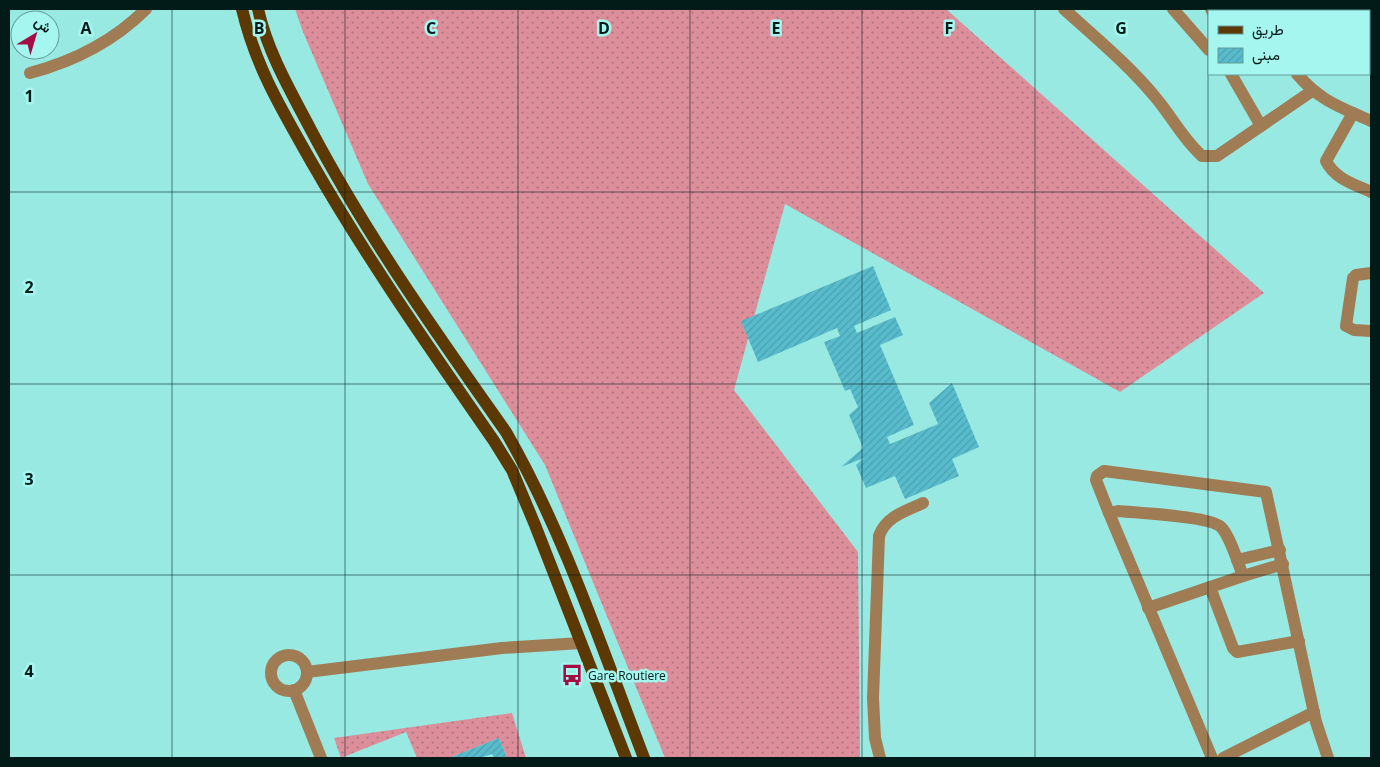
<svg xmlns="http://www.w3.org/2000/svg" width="1380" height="767" viewBox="0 0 1380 767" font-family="'Open Sans',Vazirmatn,sans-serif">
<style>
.grass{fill:url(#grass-dots)}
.building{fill:url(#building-hatch)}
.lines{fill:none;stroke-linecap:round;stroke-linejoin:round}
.minor{stroke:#a07c55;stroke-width:12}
.major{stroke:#5c3804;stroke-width:12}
.grid{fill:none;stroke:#021b19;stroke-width:1;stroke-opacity:0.55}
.labels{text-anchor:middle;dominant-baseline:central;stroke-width:5;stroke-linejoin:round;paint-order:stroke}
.poi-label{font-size:12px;fill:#021b19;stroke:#a5f6ef;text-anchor:start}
.grid-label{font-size:16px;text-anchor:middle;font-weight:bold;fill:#021b19;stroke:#a5f6ef;stroke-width:5;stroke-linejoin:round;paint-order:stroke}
</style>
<defs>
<pattern id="grass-dots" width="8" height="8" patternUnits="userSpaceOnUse" patternTransform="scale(1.25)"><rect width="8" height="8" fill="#dc8f9b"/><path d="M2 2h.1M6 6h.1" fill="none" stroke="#b0747e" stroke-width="1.8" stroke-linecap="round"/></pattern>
<pattern id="building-hatch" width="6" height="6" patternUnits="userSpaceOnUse" patternTransform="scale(1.25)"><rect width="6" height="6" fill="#58bccc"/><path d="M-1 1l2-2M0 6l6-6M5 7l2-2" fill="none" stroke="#4ba1af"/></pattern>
</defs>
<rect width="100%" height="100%" fill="#98e9e2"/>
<g class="grass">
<path d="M295,9H946L1264,293L1120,392L785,204L734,390L858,552L860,758H665L545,465L368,184L303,32Z"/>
<path d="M512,713L526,758H507L499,738L449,758H417L406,732L341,758L334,738Z"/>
</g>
<g class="building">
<path d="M873,266L891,310L854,326L857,333L895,317L903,335L880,345L914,425L887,437L890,444L938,424L929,403L952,383L979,447L952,459L959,476L905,499L895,476L866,488L856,465L864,458L841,467L863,448L849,415L858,407L850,389L845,391L824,342L840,336L837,328L758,362L741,321Z"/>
<path d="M499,738L507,758H494L492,754L480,758H449Z"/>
</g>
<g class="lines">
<g class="minor">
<path d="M1064,9C1095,37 1129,65 1156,98C1172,117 1183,139 1202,156H1217L1312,91"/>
<path d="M1173,9L1209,50"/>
<path d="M1211,9L1212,11"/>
<path d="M1271,9L1272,11"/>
<path d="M30,73C75,61 113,42 146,9"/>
<path d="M1231,74L1261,126"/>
<path d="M1297,74C1320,101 1340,107 1371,121"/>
<path d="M1353,113L1326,161C1335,179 1354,184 1371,192"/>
<path d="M1371,273L1356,275L1353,278L1346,326L1354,330L1371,331"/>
<path d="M1109,513L1118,511C1137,513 1210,516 1221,527C1230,536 1238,563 1243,576L1148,608"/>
<path d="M1237,560L1280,550"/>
<path d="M1243,576L1283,564"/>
<path d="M1210,587L1233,648L1237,652L1299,641"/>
<circle cx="289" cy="673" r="18"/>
<path d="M307,672L502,648L581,643"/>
<path d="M294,690L321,758"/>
<path d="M880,758L875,738L873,698L879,536C886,516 906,511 923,503"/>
<path d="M1212,758L1109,513L1096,480L1097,476L1104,471L1266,492L1316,722L1328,758"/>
<path d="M1223,758L1314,712"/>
</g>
<g class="major">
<path d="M242,9C256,68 282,110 312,163C367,259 431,350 494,441L512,470L535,525L626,758"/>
<path d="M258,9C268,53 290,90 311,130C367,236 437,334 506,432C565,535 602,649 644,758"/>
</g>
</g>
<path class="grid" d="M172,9V758M345,9V758M518,9V758M690,9V758M862,9V758M1035,9V758M1208,9V758M9,192H1371M9,384H1371M9,575H1371"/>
<defs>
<g id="bus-bare" transform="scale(1.725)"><path d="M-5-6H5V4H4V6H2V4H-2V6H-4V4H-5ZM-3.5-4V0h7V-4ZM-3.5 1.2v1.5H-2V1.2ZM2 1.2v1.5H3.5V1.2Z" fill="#a50c44" stroke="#a5f6ef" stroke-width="2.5" paint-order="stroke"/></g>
</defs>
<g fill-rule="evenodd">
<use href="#bus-bare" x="572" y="675"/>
</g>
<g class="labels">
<g class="poi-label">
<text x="588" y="675">Gare Routiere</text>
</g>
</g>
<g class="grid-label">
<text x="86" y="34">A</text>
<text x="259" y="34">B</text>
<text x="431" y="34">C</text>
<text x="604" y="34">D</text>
<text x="776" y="34">E</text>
<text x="949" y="34">F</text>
<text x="1121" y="34">G</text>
<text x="29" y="102">1</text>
<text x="29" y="293">2</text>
<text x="29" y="485">3</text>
<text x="29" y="677">4</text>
</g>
<rect width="1380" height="767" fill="none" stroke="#021b19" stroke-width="20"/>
<rect x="1208" y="10" width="162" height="65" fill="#a5f6ef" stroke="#649e99"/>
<rect x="1218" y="26" width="25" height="8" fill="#5c3804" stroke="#649e99"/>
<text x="1252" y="35" font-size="15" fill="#021b19">طريق</text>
<rect x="1218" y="48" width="25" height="15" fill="url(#building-hatch)" stroke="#649e99"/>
<text x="1252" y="60" font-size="15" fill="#021b19">مبنى</text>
<g transform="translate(35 35) rotate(38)"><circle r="24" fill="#a5f6ef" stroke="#649e99"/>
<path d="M0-4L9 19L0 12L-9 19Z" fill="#a50c44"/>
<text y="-8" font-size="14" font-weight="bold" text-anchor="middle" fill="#021b19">ش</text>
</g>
</svg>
